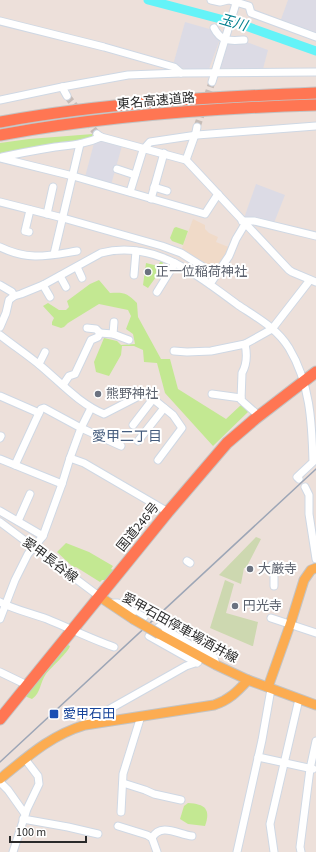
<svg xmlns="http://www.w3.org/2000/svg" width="316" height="852" viewBox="0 0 316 852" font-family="'Source Sans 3','Noto Sans JP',sans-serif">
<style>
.industrial{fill:#dcdbe5}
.education{fill:#f0dac8}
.green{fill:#c3e892}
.cemetery{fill:#cdd8b0}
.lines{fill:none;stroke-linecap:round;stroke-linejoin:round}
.river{stroke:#64f3f8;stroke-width:9}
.minor-tunnel{stroke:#c6bcb7;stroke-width:7;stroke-dasharray:7 3.5;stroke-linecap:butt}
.minor-casing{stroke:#cfd8e4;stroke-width:9}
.major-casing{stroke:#c3c3c3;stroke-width:11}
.highway-casing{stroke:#c3c3c3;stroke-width:13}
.minor{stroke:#fff;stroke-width:7}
.major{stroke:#fcac51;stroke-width:9}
.highway{stroke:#ff7653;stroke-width:11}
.rail{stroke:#9da6b6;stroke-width:1.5}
.major-bridge-casing{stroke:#c3c3c3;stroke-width:11;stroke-linecap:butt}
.major-bridge{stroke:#fcac51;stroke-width:9}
.worship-dot{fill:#6b7280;stroke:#fff;stroke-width:1.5}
.transit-dot{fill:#1a4fb4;stroke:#fff;stroke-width:1.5}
.labels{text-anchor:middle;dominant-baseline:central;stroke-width:4;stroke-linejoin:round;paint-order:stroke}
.street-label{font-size:13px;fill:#2a2a2a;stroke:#fff}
.worship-label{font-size:13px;fill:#5b616d;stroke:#fff;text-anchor:start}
.transit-label{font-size:13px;fill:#164399;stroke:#fff;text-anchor:start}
.water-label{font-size:14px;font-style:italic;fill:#05808f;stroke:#fff}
.neighbourhood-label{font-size:14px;fill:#465d7e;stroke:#fff}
</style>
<rect width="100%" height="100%" fill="#ede0da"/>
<g class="industrial">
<path d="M288,0H316V35L280,22Z"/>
<path d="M185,22L213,30L220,39L209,69L189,70L173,65Z"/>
<path d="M227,41H244L268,50L263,69L220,68L219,66Z"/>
<path d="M103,141L122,146L111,185L85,177L94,143Z"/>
<path d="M256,184L285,195L274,223L244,218Z"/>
</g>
<path class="education" d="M193,219L205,225V229L209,233L218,237L216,242L231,248L217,271H214L181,251Z"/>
<g class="green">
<path d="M93,134L91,140L0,155V143L29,139Z"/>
<path d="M176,227L188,231L183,245L172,241L170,238L174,228Z"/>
<path d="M161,260L164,261L156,277L148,288L143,285L146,263L158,266Z"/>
<path d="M99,280L110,293C124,292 127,293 137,303L138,317L161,359H170L178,389L226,419L241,405L249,411L213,446L165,393L157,363L144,362L143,350L134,346H122L121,355L109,376L96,372L94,362L104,338L117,341L121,345L135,344L133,334L126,329L131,316L128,310L99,304L68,323L64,327L61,328L52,325V322L54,318L43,306L48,303L59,310H66L69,307L67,301L90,284Z"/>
<path d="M66,543L89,552L113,566L111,569L114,570L105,580H102L100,582L76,567H73L57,552Z"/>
<path d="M66,644L70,646C69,651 51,668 46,674C40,682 41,693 32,699L27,697L25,695Z"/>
<path d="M188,803C205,804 211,809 205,826L188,824L180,819L184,806Z"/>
</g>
<g class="cemetery">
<path d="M256,537L261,539L246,568H244L241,584L219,575Z"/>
<path d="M225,580L234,584L226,613L258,622L253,646H252L210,628Z"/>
</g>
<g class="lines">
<path class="river" d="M148,0L243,25L316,51"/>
<g class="minor-tunnel">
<path d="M67,96L97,134"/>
<path d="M197,127L212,82"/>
</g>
<g class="minor-casing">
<g id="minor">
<path d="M211,0L220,2L228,0"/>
<path d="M229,0L249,6L251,13L316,37"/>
<path d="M0,21L104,47L174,67L181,73"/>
<path d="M214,28C221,42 230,41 244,40"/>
<path d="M212,82L237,0"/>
<path d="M62,87L67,96"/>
<path d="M0,100L62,87L128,75L181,73L316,72"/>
<path d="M97,134L101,137L186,160L289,270L292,272L316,282"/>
<path d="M2,157C20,153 37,150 55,147C71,145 86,144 101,137"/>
<path d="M0,158L73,176L205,214L218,194"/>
<path d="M186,160L196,132L197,127"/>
<path d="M117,169L135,175"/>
<path d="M154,187L167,191"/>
<path d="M130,192L143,150L150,142L197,135L316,126"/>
<path d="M151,199L164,153"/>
<path d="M0,202L63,218L162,246L181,253L216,275"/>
<path d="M47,214L53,187"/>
<path d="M242,221H254L316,236"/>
<path d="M29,232L25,231L30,210"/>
<path d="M0,247C29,261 47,256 77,251"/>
<path d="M54,254L80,144"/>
<path d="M77,267L82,278"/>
<path d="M134,275L136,251"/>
<path d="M60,276L66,287"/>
<path d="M210,284L229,256L236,239L245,224"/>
<path d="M0,285L12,292L14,296"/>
<path d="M43,285L50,297"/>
<path d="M157,292L175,263"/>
<path d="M0,327L6,313L9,300L14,296L21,294L43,285L101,253C120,248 142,250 161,257C188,267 215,288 238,305C256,317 277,328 289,348C310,383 312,422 313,462L297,477L299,479"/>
<path d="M100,333L113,334L114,322"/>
<path d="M113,334L129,340"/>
<path d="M0,335C14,346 29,356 42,367C62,384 80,404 104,414L143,394H147L173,415L182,428L158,460"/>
<path d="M245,344C247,353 247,364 242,373L241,400L259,416"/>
<path d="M174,351L187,352L211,351L245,344L272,329L310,280"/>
<path d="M39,364L45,352"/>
<path d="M63,385L69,376L75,374L91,340L98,337L100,333L96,329L87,328"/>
<path d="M212,394L241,398"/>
<path d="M0,396L39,413"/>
<path d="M91,408L81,428L121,446"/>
<path d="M133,425L153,399"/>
<path d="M0,438L1,436"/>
<path d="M138,441L164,408"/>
<path d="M0,459L62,484L70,458L84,463L168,512"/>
<path d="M15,465L39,413L41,409L44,408L81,428L70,458"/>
<path d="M305,487L309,495V514L316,559"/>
<path d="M0,511L43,536"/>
<path d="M18,521L30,494"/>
<path d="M0,522L100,597"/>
<path d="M187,561L190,563"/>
<path d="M272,565L274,566V586"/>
<path d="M0,602C15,610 31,613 47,619C69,628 91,639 114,647"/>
<path d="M109,603H118L144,617"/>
<path d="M271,618L316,633"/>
<path d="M0,619L15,580L28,554L43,536L62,484"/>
<path d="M197,663L149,636L160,626L189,644L214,657L216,665"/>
<path d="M0,672L27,685"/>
<path d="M85,725L92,719L186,666L198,662"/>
<path d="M258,757L313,769"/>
<path d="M0,782L8,790L25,814"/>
<path d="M123,783L145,790L154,794L181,800"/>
<path d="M121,812L123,774L141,716"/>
<path d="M23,819L68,827L98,834"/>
<path d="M118,826L147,835L152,838L157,852"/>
<path d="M152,838C161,822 179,835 192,836"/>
<path d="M13,852L27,809L39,784L38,776L25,759"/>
<path d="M237,852L262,740L271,689"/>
<path d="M274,852L270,824L299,699"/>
<path d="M301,852L300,847L310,769L316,741"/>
</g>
</g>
<g class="major-casing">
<g id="major">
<path d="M100,597L133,619"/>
<path d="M159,634L216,665L248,680L316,705"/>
<path d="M268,687L290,625L304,580L311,570L316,568"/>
<path d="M0,779C27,757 51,735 85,725L214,705C229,700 237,692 248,680"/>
</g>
</g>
<g class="highway-casing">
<g id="highway">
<path d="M0,122C104,103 210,97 316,93"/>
<path d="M0,135C104,116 210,108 316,105"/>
<path d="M0,719L168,512L227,443L255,419L316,372"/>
</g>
</g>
<use href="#minor" class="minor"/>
<use href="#major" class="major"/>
<use href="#highway" class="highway"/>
<path class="rail" d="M0,762L316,469"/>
<g class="major-bridge-casing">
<path id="major-bridge" d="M133,619L159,634"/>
</g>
<use href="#major-bridge" class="major-bridge"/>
</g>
<g class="worship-dot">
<circle cx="148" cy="272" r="4"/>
<circle cx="98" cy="394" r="4"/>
<circle cx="250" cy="569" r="4"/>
<circle cx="235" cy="606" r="4"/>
</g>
<rect class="transit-dot" x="49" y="709" width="10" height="10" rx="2"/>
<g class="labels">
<g class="street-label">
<text transform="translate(156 101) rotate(-5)">東名高速道路</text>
<text transform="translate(138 527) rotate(-51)">国道246号</text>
<text transform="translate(50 560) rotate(37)">愛甲長谷線</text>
<text transform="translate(180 628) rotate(29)">愛甲石田停車場酒井線</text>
</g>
<g class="worship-label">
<text x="156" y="272">正一位稲荷神社</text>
<text x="106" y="394">熊野神社</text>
<text x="258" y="569">大厳寺</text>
<text x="243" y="606">円光寺</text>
</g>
<g class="transit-label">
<text x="63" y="714">愛甲石田</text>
</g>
<g class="water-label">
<text transform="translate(233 23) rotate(16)">玉川</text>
</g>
<g class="neighbourhood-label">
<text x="127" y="437">愛甲二丁目</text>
</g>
</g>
<path d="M10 836v6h76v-6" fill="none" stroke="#2a2a2a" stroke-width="2"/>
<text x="16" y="836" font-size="12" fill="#2a2a2a" stroke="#ffffff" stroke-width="3" paint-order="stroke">100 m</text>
</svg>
